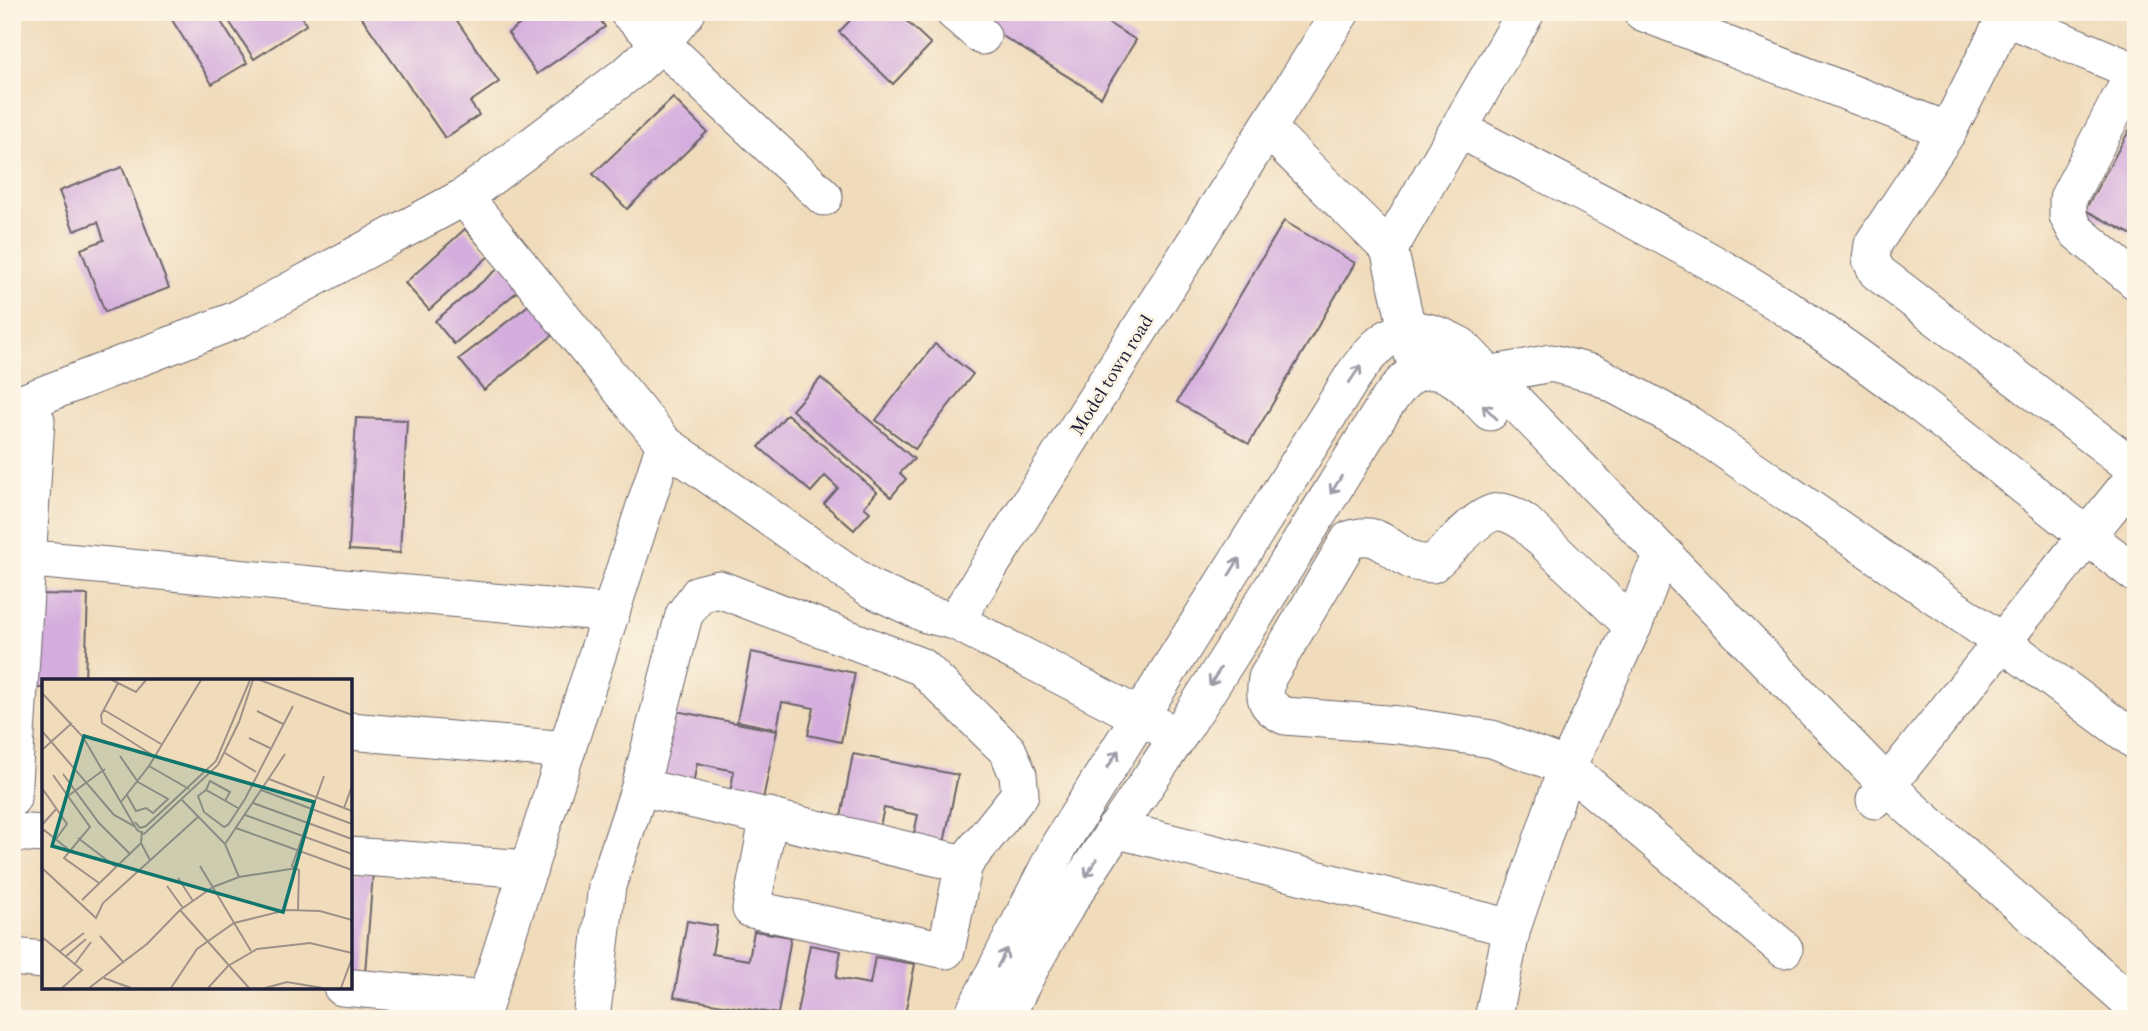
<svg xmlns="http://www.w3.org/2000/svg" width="2148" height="1031" viewBox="0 0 2148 1031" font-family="'IM FELL French Canon',serif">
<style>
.building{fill:#d4adde}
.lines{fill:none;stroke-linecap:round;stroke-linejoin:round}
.minor-casing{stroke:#6a6368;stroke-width:39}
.minor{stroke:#fff;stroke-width:37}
.oneway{stroke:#9c9ca7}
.labels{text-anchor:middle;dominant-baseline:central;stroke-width:5;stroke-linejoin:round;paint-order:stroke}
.street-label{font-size:19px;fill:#22223b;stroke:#fcf5e5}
.inset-road{fill:none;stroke:#9e9188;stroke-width:2}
.view{fill:#0f766e;fill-opacity:0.15;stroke:#0f766e;stroke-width:3.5}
.inset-edge{fill:none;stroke:#22223b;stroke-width:3.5}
</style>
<rect width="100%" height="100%" fill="#fcf5e5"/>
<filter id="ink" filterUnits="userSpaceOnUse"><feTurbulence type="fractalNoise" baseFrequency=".0143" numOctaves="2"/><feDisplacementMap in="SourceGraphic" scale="14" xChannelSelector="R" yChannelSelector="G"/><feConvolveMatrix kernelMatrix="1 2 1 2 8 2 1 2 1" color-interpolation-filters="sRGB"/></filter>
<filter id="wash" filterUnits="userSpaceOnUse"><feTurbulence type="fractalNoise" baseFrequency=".00686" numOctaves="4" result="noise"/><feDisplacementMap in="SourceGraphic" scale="28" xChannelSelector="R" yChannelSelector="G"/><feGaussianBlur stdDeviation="1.57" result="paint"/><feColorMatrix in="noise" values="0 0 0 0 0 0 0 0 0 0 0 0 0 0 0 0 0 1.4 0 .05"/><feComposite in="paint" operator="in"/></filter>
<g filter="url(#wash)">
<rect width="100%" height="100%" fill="#f0dbbb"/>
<g id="blocks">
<g class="building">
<path d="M167,12H215L247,63L212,84Z"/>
<path d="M223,12H300L306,25L254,59Z"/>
<path d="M358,12H451L499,82L470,102L479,115L445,138Z"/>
<path d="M537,12H595L605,27L537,74L508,33Z"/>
<path d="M858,12H897L931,44L893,84L839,32Z"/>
<path d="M972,12H1090L1136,40L1101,97L970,16Z"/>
<path d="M673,98L707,132L627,209L593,174Z"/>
<path d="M2136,118V237L2085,210Z"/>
<path d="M122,167L169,288L105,312L81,249L104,240L98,222L74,231L59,191Z"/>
<path d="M1284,221L1355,263L1249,444L1177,402Z"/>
<path d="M465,229L489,256L429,310L405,283Z"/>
<path d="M505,263L524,286L454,344L435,321Z"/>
<path d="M534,301L558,331L484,390L459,359Z"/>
<path d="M935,344L973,374L915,449L876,420Z"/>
<path d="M821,378L914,459L900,473L906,479L891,497L792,410Z"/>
<path d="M787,414L877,492L864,507L870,512L854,530L824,504L838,488L825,476L811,492L759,447Z"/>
<path d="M356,418L407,420L400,553L349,550Z"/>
<path d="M35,594L88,595L85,681H44V688H32Z"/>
<path d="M751,652L855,673L841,742L808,735L814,708L782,702L777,729L737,721Z"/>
<path d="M671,710L777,731L762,804L729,798L734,771L697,763L692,790L656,783Z"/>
<path d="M853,754L958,775L943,848L912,842L918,815L884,808L878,835L839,828Z"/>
<path d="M350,871L373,873L365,973L350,972Z"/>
<path d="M687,921L717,926L712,954L749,960L754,931L791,937L778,1014L674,997Z"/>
<path d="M810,945L841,951L836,978L870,984L875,957L915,964L904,1019L796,1018Z"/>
</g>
</g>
</g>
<g filter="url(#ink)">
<use href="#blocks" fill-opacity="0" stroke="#6a6368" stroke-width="2"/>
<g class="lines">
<g class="minor-casing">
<g id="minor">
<path d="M628,12L824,197"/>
<path d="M954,12L982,36"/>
<path d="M1642,12L1948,131"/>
<path d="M2008,12L1948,131L1873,244L1871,259L1877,272L2136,469"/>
<path d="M2006,17L2136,72"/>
<path d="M2135,71L2068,198V216L2076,231L2136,281"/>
<path d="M1268,129L1389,249L1413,355"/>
<path d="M1459,129C1572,189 1696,247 1803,319C1919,397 2025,489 2136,574"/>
<path d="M464,197L665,444L870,588L926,614L955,621L1160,727"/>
<path d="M1389,249L1526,12"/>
<path d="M1489,375L1551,363L1595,374L1689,425L2002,642L2136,741"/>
<path d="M12,407L236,320L464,197L631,71L661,43L687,12"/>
<path d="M12,419L36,420L12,798"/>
<path d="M12,557L611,613"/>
<path d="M955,621L1341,12"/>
<path d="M1633,626L1525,523C1518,518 1510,513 1501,512C1480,510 1449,551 1432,564C1426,563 1420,563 1415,562C1389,552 1380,528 1349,540L1267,678C1264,700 1265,706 1285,716L1399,725L1492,739L1567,767L1784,949"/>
<path d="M350,731L567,750"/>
<path d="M1875,800L2136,475"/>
<path d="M769,816L751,909L946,950L964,864"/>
<path d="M1115,829L1512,928"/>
<path d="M12,832L44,834"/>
<path d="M350,856L529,869"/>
<path d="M12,957L44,960"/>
<path d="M342,987L486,1000"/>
<path d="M480,1019L665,444"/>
<path d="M591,1019L607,886L640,787L684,615L699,594L719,589L922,667L1008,751L1018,775L1020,794L964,864L640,787"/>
<path d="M971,1019L1060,844L1353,376C1386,329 1408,317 1461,346L1906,804L2136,1007"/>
<path d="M1005,1019C1050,919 1117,830 1177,738C1249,628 1317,515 1386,404C1394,394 1404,377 1417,373C1449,362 1471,393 1490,412"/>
<path d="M1493,1019L1512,928L1567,767L1633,626L1653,574L1666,555"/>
</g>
</g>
<use href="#minor" class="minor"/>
</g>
<defs><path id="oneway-shaft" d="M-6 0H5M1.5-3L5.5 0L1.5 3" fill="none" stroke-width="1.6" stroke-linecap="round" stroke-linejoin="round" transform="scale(1.75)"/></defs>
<g class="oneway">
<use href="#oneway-shaft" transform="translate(1355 374) rotate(-56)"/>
<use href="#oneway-shaft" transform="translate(1490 412) rotate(-135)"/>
<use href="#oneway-shaft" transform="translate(1336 485) rotate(122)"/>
<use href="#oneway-shaft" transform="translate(1234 567) rotate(-58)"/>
<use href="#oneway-shaft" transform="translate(1215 677) rotate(122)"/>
<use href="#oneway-shaft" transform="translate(1113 759) rotate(-58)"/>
<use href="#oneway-shaft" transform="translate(1091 868) rotate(122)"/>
<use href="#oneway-shaft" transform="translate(1002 958) rotate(-63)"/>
</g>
</g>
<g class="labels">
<g class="street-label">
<text transform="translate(1112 375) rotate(-58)">Model town road</text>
</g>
</g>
<g transform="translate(42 679)">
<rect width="310" height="310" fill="#f0dbbb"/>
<path class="inset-road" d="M70,1L94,13L104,1M218,1L310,36M76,4L59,36L60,44L112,77M0,14L41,58L95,151L102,155L176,86L197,43L211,1M62,31L119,65M215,32L241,45M0,52L72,136L92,147M207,59L228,69M0,71L30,44M183,74L214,93M78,77L96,103L126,120L111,134L104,129L94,132L85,116M107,87L147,110M21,95L57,144L88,175M11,96L48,148L22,179L57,204M227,100L310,132M0,109L25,145L14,160M164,111L168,102L188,113L183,122M219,111L310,145M26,117L63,90M140,121L183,165L197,198M79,123L107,87L159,1M211,124L310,160M196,129L164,111L156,117L162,133L182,148L186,146L203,120L251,27M302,129L310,107M203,136L310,175M93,143L98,149L104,147L174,82L208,1M0,146L15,129M194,149L310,191M100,152L99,164L108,181M0,154L2,151L26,170M36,159L74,188M183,165L243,75M158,187L209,272M0,189L54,239L61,224L157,137M136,199L151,222M125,207L141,229M40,221L99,164M138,231L207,309M256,231L257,191L250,187L282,97M58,257L82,284M0,258L40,291L20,309M17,273L42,254M23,278L44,260M32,286L49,263M62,299L89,309M47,309L105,265L138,231L171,208L197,198L255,189M129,309L155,270L192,244L245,231L278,232L310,241M166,309L186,287L215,270L268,264L310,274M223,309L245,303L281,309M299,309L310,279"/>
<path class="view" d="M42,57L272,123L241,233L10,167Z"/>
<rect width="310" height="310" class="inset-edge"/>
</g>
<rect width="2148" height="1031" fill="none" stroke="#fcf5e5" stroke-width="42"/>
</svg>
